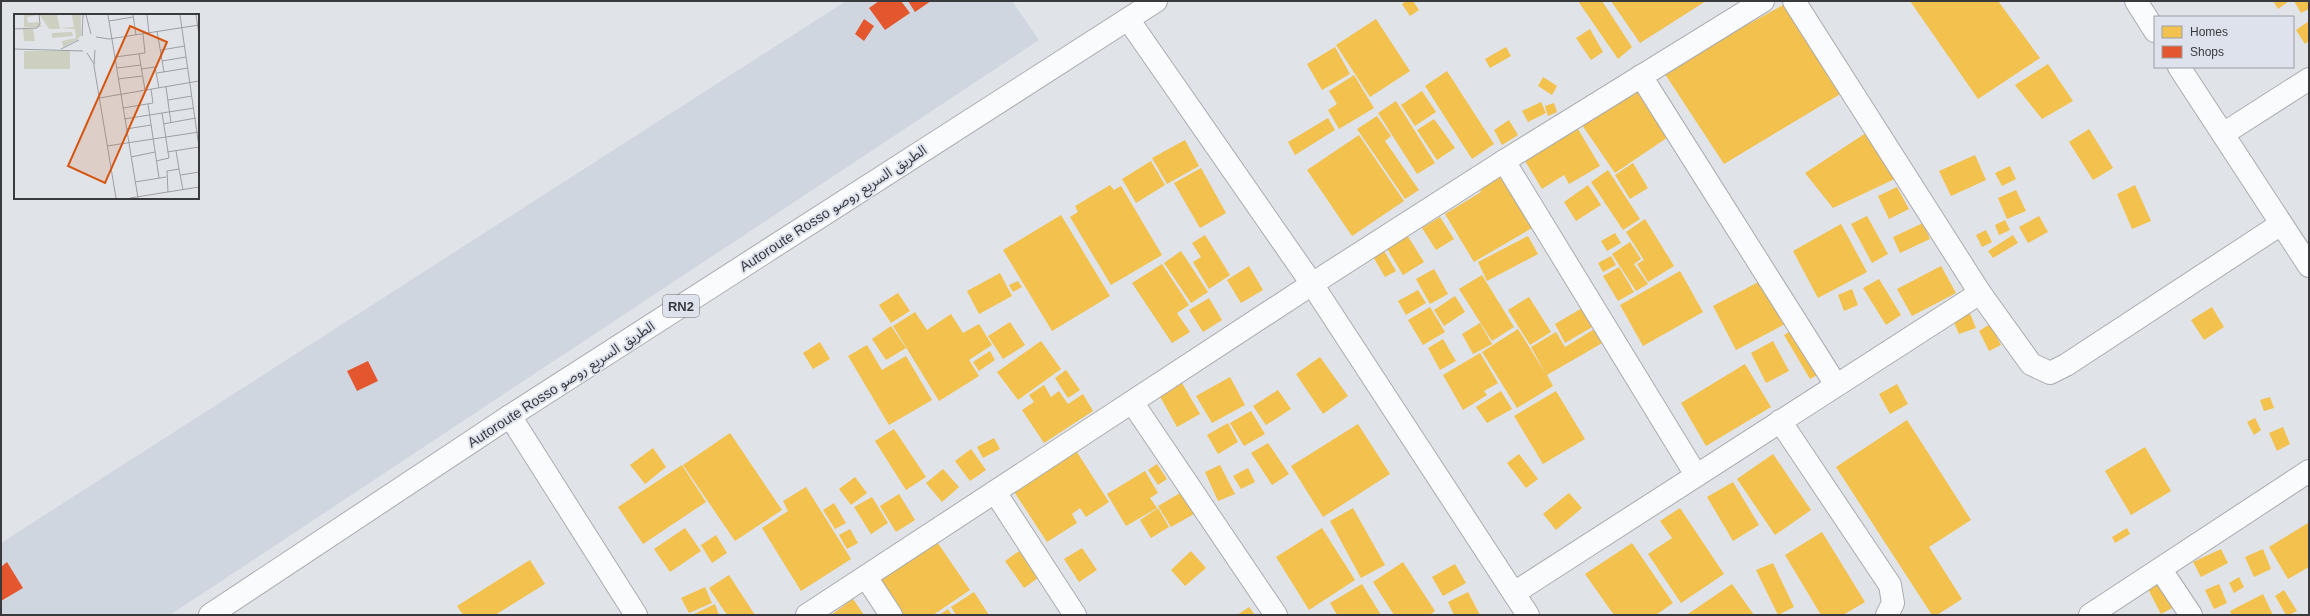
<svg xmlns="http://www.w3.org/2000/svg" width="2310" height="616" viewBox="0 0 2310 616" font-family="Arial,'Noto Sans Arabic',sans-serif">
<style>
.built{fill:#d0d6e0}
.homes{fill:#f2c14e}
.shops{fill:#e4572e}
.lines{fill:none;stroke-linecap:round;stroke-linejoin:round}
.minor-casing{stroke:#a9abaf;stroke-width:24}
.tertiary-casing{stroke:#a9abaf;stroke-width:24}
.trunk-casing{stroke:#a9abaf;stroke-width:24}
.minor{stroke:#fafbfc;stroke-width:22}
.tertiary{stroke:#fafbfc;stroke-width:22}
.trunk{stroke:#fafbfc;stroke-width:22}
.labels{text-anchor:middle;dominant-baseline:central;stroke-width:4;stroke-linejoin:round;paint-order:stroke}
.shield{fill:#dde2ec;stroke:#6a6c72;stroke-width:1}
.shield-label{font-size:13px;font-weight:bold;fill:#383a3e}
.street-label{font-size:14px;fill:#383a3e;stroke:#dde2ec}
.inset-road{fill:none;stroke:#9d9fa4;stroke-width:1}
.view{fill:#d65611;fill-opacity:0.15;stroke:#d65611;stroke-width:2}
.inset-edge{fill:none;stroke:#383a3e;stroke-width:2}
</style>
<rect width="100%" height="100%" fill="#e0e3e8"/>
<path class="built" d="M846,1H1012L1039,40L170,615H1V543Z"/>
<g class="homes">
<path d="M1406,1H1413L1419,10L1410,16L1402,4Z"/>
<path d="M1578,1H1602L1632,47L1618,59Z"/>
<path d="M1611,1H1706L1640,43Z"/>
<path d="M1910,1H1998L2040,58L1978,99Z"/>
<path d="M2273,1H2289L2278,9Z"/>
<path d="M2294,1H2309V9L2301,13Z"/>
<path d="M1785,4L1842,93L1724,164L1663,71Z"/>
<path d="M1376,19L1410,71L1370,97L1336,45Z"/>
<path d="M2309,21V41L2305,44L2296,30Z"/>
<path d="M1590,29L1603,52L1591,60L1576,38Z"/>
<path d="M1335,47L1350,74L1322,90L1307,64Z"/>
<path d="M1506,47L1511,56L1490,68L1485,59Z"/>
<path d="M2048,64L2073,101L2042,119L2015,85Z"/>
<path d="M1447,71L1494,144L1472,159L1425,86Z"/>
<path d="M1354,75L1374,108L1339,129L1328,110L1337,104L1329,91Z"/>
<path d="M1543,77L1557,86L1552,95L1538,86Z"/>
<path d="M1635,84L1671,135L1615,173L1580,122Z"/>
<path d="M1422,91L1436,112L1415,126L1401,105Z"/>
<path d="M1396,101L1435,163L1417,174L1378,113Z"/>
<path d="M1541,102L1546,113L1528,122L1522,111Z"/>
<path d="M1554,103L1557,112L1548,116L1545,106Z"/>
<path d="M1377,116L1391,136L1385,141L1419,190L1405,199L1357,129Z"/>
<path d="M1328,118L1335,130L1295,155L1288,142Z"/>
<path d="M1434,119L1455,148L1437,160L1417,130Z"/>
<path d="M1509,120L1518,135L1502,145L1494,130Z"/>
<path d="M1575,124L1600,166L1569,184L1564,175L1542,189L1522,156Z"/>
<path d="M2089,129L2113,168L2093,180L2069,142Z"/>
<path d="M1869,131L1899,177L1833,208L1805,173Z"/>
<path d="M1359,135L1404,201L1352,236L1307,170Z"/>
<path d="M1185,140L1199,166L1167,184L1152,158Z"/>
<path d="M1975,155L1986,180L1951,196L1939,171Z"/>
<path d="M1151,161L1165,185L1136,203L1122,179Z"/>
<path d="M1633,163L1648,188L1630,199L1615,175Z"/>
<path d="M2010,166L2016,179L2002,186L1995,173Z"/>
<path d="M1201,168L1226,213L1200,228L1174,183Z"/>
<path d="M1503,170L1537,225L1474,262L1445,214L1481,192L1478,185Z"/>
<path d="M1608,170L1640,219L1623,230L1591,182Z"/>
<path d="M1110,185L1114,190L1121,186L1162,255L1111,285L1070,217L1078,212L1075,206Z"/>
<path d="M1588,185L1601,205L1576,221L1564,202Z"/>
<path d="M2135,185L2151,221L2132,229L2117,194Z"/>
<path d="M1897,187L1909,209L1889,219L1878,196Z"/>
<path d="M2016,190L2026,211L2007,219L1998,198Z"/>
<path d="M1061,215L1110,296L1052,331L1003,250Z"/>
<path d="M1867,216L1888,254L1872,263L1851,224Z"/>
<path d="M2039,216L2048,232L2028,243L2019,227Z"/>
<path d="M1440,217L1454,239L1436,250L1422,228Z"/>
<path d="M1645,219L1674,266L1648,282L1637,264L1644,260L1626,232Z"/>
<path d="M2005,220L2010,230L1999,235L1995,225Z"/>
<path d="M1923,223L1930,239L1900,253L1893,237Z"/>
<path d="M1841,224L1867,272L1818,298L1793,251Z"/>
<path d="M1986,230L1992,242L1982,247L1976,235Z"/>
<path d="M1615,233L1621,243L1607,251L1601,241Z"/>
<path d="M1205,235L1230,275L1209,289L1193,262L1201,257L1192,243Z"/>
<path d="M1407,235L1424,262L1403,275L1386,247Z"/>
<path d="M2013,235L2018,243L1993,258L1988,251Z"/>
<path d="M1528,236L1538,254L1487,281L1478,262Z"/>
<path d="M1630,242L1641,259L1634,264L1648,284L1636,291L1612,254Z"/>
<path d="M1383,249L1396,271L1385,277L1372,255Z"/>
<path d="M1181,251L1208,292L1191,303L1164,263Z"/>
<path d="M1611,256L1616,265L1603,272L1598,263Z"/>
<path d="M1162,264L1189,305L1177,313L1190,332L1172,343L1132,283Z"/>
<path d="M1249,266L1263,290L1241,303L1227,280Z"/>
<path d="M1941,266L1956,293L1912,316L1897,289Z"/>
<path d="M1619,267L1634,292L1618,301L1603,276Z"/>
<path d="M1434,269L1448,294L1430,304L1416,279Z"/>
<path d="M1680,271L1703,312L1643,346L1620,305Z"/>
<path d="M1000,273L1012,296L979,314L967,291Z"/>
<path d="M1482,275L1514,327L1492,341L1459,289Z"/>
<path d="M1879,279L1901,315L1886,325L1863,288Z"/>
<path d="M1762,280L1785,324L1736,350L1713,306Z"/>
<path d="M1018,281L1022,287L1013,292L1009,285Z"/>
<path d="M1852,289L1858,305L1844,311L1838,295Z"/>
<path d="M1418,290L1426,303L1406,315L1398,301Z"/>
<path d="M898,293L910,311L891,323L879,305Z"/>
<path d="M1455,296L1465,312L1444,326L1434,310Z"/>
<path d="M1529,297L1551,332L1530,345L1508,310Z"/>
<path d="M1209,298L1222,320L1203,332L1189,310Z"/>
<path d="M1430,307L1445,332L1423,345L1408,320Z"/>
<path d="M1584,307L1594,326L1565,343L1555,324Z"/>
<path d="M2212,307L2224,327L2204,340L2191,320Z"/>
<path d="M1969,311L1976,328L1959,334L1952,318Z"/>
<path d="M915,312L927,330L951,314L963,333L979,324L992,345L969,360L979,376L939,401L893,326Z"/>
<path d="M1010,322L1025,345L1003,359L988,336Z"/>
<path d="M1480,323L1492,344L1473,354L1462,334Z"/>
<path d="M1990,324L2001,345L1989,351L1979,331Z"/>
<path d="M891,326L906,348L886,360L872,339Z"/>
<path d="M1596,328L1604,342L1547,375L1553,386L1517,408L1482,352L1518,329L1546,374L1531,347L1556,332L1565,347Z"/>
<path d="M1794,329L1821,373L1810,379L1784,335Z"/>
<path d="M1443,339L1456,361L1440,370L1428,348Z"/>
<path d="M1041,341L1061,369L1018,400L997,372Z"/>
<path d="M1773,341L1789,371L1766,383L1751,353Z"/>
<path d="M820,342L830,359L813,369L803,353Z"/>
<path d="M867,345L882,370L906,356L932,400L889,425L848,356Z"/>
<path d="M990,351L995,360L979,371L973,362Z"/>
<path d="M1480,353L1498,383L1484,391L1487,395L1463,410L1443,375Z"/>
<path d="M1320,357L1348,396L1323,414L1296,374Z"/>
<path d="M1745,364L1771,407L1706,446L1681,403Z"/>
<path d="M1066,370L1080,390L1068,398L1055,378Z"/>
<path d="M1230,377L1245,405L1212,423L1196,396Z"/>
<path d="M1179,378L1200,414L1177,427L1157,391Z"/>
<path d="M1897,384L1908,404L1890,414L1879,394Z"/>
<path d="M1044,385L1051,397L1059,391L1068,404L1083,394L1093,411L1044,443L1022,410L1034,402L1029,395Z"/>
<path d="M1278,390L1291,409L1266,425L1253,406Z"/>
<path d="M1501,391L1512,409L1487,423L1476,407Z"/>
<path d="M1556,391L1585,439L1543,464L1514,416Z"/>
<path d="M2270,397L2274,408L2264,411L2260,400Z"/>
<path d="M1251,411L1265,434L1244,446L1230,423Z"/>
<path d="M2255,418L2261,430L2254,435L2247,422Z"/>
<path d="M1907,420L1971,520L1929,547L1962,599L1937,615H1932L1836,467Z"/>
<path d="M1228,423L1238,442L1218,454L1207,435Z"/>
<path d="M1358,424L1390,474L1323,517L1291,466Z"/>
<path d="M2283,427L2290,444L2277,451L2269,433Z"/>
<path d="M894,429L926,477L906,490L875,441Z"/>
<path d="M730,433L782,510L735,541L683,465Z"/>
<path d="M994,438L1000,449L983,458L977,447Z"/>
<path d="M1268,443L1289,474L1272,485L1251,453Z"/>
<path d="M1073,446L1109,502L1086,517L1080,508L1072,514L1077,523L1047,542L1011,487Z"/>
<path d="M2145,447L2171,491L2131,515L2105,471Z"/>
<path d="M653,448L666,467L645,484L630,465Z"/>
<path d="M971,449L986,470L970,481L955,461Z"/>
<path d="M1519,454L1538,479L1526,488L1507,463Z"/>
<path d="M1773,454L1811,510L1775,535L1737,479Z"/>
<path d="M1157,464L1167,479L1158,485L1148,470Z"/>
<path d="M682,465L706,502L643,544L618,507Z"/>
<path d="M1220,465L1235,494L1218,501L1205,472Z"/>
<path d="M1248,468L1255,482L1241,489L1233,476Z"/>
<path d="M943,469L959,487L942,502L926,483Z"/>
<path d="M1145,471L1158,493L1150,498L1157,508L1126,526L1107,494Z"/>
<path d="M855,477L867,493L851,505L839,489Z"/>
<path d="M1733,482L1759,525L1733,541L1707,497Z"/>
<path d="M806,487L851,559L801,591L762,528L788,511L783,501Z"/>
<path d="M1182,492L1194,514L1171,527L1158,506Z"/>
<path d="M1569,493L1582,508L1556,530L1543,514Z"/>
<path d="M899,494L915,520L896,532L880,506Z"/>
<path d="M872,497L888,523L871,534L854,507Z"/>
<path d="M834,503L846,523L835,529L823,510Z"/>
<path d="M1158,508L1169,527L1151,538L1140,520Z"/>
<path d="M1353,508L1385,565L1361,578L1330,521Z"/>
<path d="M1680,508L1724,574L1681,603L1648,554L1672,538L1660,521Z"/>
<path d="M2308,523L2309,567L2288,579L2269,547Z"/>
<path d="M685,528L701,551L670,572L654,549Z"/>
<path d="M1322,528L1355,580L1309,610L1276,557Z"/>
<path d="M2127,528L2130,534L2115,543L2112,537Z"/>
<path d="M850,529L858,543L847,549L839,535Z"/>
<path d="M1822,532L1865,602L1843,615H1821L1785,555Z"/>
<path d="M716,535L727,553L712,563L701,545Z"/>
<path d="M935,539L970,590L933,615H904L878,577Z"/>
<path d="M1632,543L1673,603L1656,615H1614L1585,574Z"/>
<path d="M1082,548L1097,570L1079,582L1064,559Z"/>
<path d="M2221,549L2228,563L2201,577L2193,562Z"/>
<path d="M2263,549L2271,569L2254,577L2245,557Z"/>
<path d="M1019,551L1038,578L1024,588L1005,561Z"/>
<path d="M1191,551L1206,568L1185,586L1171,570Z"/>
<path d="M530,560L545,584L495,615H463L457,606Z"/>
<path d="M1403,562L1435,611L1430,615H1394L1373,582Z"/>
<path d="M1773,563L1794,607L1778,615L1756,570Z"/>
<path d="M1455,564L1466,583L1443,596L1432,577Z"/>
<path d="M729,575L755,615H727L709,588Z"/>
<path d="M2239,577L2244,587L2234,593L2229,583Z"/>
<path d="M2162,582L2176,606L2161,614L2148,589Z"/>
<path d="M1362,584L1381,615H1337L1330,603Z"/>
<path d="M1732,584L1754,615H1688V614Z"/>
<path d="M2219,584L2227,603L2214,609L2205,590Z"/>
<path d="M705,587L712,603L689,613L681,598Z"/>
<path d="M2284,590L2297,611L2289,615H2286L2275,596Z"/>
<path d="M974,592L989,615H956L951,607Z"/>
<path d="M1468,592L1480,615H1454L1448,602Z"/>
<path d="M2263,594L2273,615H2232L2230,611Z"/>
<path d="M853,599L864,615H831Z"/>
<path d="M715,604L719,615H694V614Z"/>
<path d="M1249,607L1255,615H1237Z"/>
<path d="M948,609L952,615H939Z"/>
</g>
<g class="shops">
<path d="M879,1H901L910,13L885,30L869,8Z"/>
<path d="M908,1H931L915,12Z"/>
<path d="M864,19L874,26L864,41L855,34Z"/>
<path d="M368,361L378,381L357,391L347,371Z"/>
<path d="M7,562L23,588L1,601V567Z"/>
</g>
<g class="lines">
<g class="minor-casing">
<g id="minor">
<path d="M1794,1L1980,293L2031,364L2050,373L2066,365L2281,224"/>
<path d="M1128,19L1312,284L1528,615"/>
<path d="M1641,76L1836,385"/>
<path d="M2223,134L2309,79"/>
<path d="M1504,161L1696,475"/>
<path d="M1132,402L1276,615"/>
<path d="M510,416L636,615"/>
<path d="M1780,421L1890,585L1893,603L1887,615"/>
<path d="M995,492L1075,615"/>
<path d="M2161,570L2191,615"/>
<path d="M866,577L891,615"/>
<path d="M1514,593L1980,293"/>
<path d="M807,615L1312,284L1504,161L1763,1"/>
<path d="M2090,615L2309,471"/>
</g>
</g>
<g class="tertiary-casing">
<g id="tertiary">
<path d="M2136,1L2155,31"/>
<path d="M2179,67L2309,266"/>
</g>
</g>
<g class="trunk-casing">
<path id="trunk" d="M210,615L510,416L1156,1"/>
</g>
<use href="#minor" class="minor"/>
<use href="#tertiary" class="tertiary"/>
<use href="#trunk" class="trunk"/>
</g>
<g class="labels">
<rect class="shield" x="663" y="295" width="36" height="22" rx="3"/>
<g class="shield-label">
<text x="681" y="306">RN2</text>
</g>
<g class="street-label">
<text transform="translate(833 208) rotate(-33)">Autoroute Rosso الطريق السريع روصو</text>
<text transform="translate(561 384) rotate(-33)">Autoroute Rosso الطريق السريع روصو</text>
</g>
</g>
<g transform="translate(14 14)">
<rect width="185" height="185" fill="#e0e3e8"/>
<path d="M10,1H24L13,3L14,9L24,8L28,13H10ZM26,1H43L46,15H35ZM58,1H67V21L63,26L49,33L48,27L62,24L61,15L46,14L60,13ZM9,15H19L21,27H10ZM58,18L59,22L38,24V19ZM10,37H56V55H10Z" fill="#cdd0c0"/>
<path class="inset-road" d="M72,1L77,20M94,1L124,184M119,1L122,21M133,1L135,19M166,1L185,133M182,1L185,21M95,7L119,3M0,15L23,14L26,10L25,1M143,17L150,58M68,22L69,1M82,23L95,25L185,11M0,35L69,37M47,35L65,26M81,36L80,52L102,184M147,36L171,32M73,39L80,50M125,40L131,76M101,43L131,39L129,20M148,47L172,43M103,54L127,51M127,55L141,53L145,74M143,59L174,54M104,65L128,62M152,73L157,109M85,84L185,67M154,86L178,82M134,90L145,164M109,94L139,89L137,75M110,105L180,94M149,110L182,104M112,115L137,111M93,132L185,118M162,137L165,155M153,138L185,133M117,143L141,138M142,147L155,144L148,99M167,161L185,158M121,168L152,163M154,178L153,157L165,155L169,176M116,184L185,173"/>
<path class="view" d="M116,12L153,28L91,169L54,152Z"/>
<rect width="185" height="185" class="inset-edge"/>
</g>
<rect width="2310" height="616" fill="none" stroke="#383a3e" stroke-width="4"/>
<rect x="2154" y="16" width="140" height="52" fill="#dde2ec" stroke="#9b9fa6"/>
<rect x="2162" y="26" width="20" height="12" fill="#f2c14e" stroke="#9b9fa6"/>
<text x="2190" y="36" font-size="12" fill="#383a3e">Homes</text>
<rect x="2162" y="46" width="20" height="12" fill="#e4572e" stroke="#9b9fa6"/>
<text x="2190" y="56" font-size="12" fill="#383a3e">Shops</text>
</svg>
